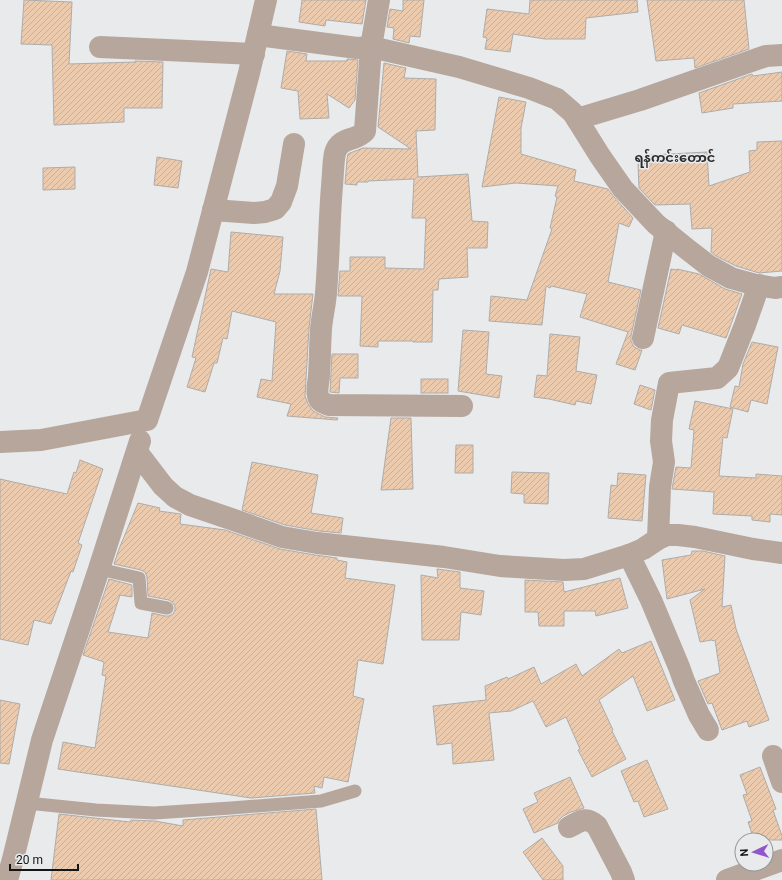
<svg xmlns="http://www.w3.org/2000/svg" width="782" height="880" viewBox="0 0 782 880" font-family="Roboto,'Noto Sans Myanmar',sans-serif">
<style>
.building{fill:url(#building-hatch);stroke:#aeacaa}
.lines{fill:none;stroke-linecap:round;stroke-linejoin:round}
.lane{stroke:#b7a69c;stroke-width:13}
.street{stroke:#b7a69c;stroke-width:22}
.labels{text-anchor:middle;dominant-baseline:central;stroke-width:3;stroke-linejoin:round;paint-order:stroke}
.quarter-label{font-size:13px;font-weight:bold;fill:#2b2c2e;stroke:#e8eaec}
</style>
<defs>
<pattern id="building-hatch" width="6" height="6" patternUnits="userSpaceOnUse"><rect width="6" height="6" fill="#eccaae"/><path d="M-1 1l2-2M0 6l6-6M5 7l2-2" fill="none" stroke="#caad95"/></pattern>
</defs>
<rect width="100%" height="100%" fill="#e8eaec"/>
<g class="building">
<path d="M24,0L72,2L69,64L135,62V61L163,62L162,108H124V122L54,125L52,45L21,44Z"/>
<path d="M302,0H366L362,24L326,20L325,26L299,22Z"/>
<path d="M403,0H424L420,37L410,36L409,43L393,39L394,28L387,27L390,9L403,11Z"/>
<path d="M530,0H637L638,12L586,18L585,39H545L513,34L510,52L485,49L487,38L483,37L487,9L529,14Z"/>
<path d="M647,0H744L749,49L695,68L694,58L656,61Z"/>
<path d="M287,51L307,54L306,61H347V59L358,60L355,100L349,108L327,94L329,118L300,119L298,91L281,88Z"/>
<path d="M384,63L406,68L404,78L436,79L435,130L416,131L418,177L468,174L472,221L488,222L487,248H467L468,277L439,279L438,290H433L432,342H413V341H378V347L360,346L362,296H338L340,271H350V257H385V268L424,269L426,218H412L414,179L368,181V182H357V185L345,184L347,159L348,154L350,153L363,148L411,149L378,127Z"/>
<path d="M782,72V101L733,104V108L702,113L699,93L752,74L753,76Z"/>
<path d="M499,97L526,102L521,128V154L576,170L574,181L608,189L614,197L633,218L629,227L619,223L608,282L641,290L631,336V341L634,347L640,350H642L635,370L616,364L628,332L580,317L587,294L551,286L550,288L546,286L542,325L489,321L491,296L527,300L552,229L550,228L557,197L555,196L558,186L516,183L482,187Z"/>
<path d="M782,141V271L759,273L736,266L716,256L711,252L712,228L692,229L690,204L655,205L639,188L638,164L650,163V155L707,152L709,186L750,172L749,151L757,150V142Z"/>
<path d="M157,157L182,161L178,188L154,185Z"/>
<path d="M75,167V189L43,190V168Z"/>
<path d="M231,232L283,237L280,271L274,294H313L309,328L305,396L308,404L313,411L325,417L338,418L337,420L287,416L291,404L257,397L261,379L272,381L276,322L232,311L227,339L223,338L217,363H214L205,392L187,387L196,358L192,357L211,269L228,272Z"/>
<path d="M671,269L677,270V269L699,274L725,289L742,294L726,338L682,325L679,334L658,328Z"/>
<path d="M463,330L489,332L486,374L502,376L499,398L458,391Z"/>
<path d="M550,334L580,337L576,371L597,375L591,404L576,401L575,405L549,399L534,397L537,375L547,376Z"/>
<path d="M752,342L778,347L767,404L751,400L748,412L730,407L735,386L739,387L743,364Z"/>
<path d="M332,354H358V378H340L339,393L330,392Z"/>
<rect x="421" y="379" width="27" height="14"/>
<path d="M640,385L655,390L651,410L634,404Z"/>
<path d="M695,401L733,409L727,438L723,437L719,476L756,478V474L782,476V515L770,514V522L752,520V516L713,514L714,492L672,489L676,467L691,468L694,430L689,429Z"/>
<path d="M391,418H411L413,489L381,490Z"/>
<path d="M456,445H473V473H455Z"/>
<path d="M80,460L103,469L78,543L82,545L73,572L71,571L51,624L34,620L28,645L0,639V479L67,494L74,472L76,473Z"/>
<path d="M252,462L318,475L311,513L343,518L341,533L319,531L285,525L242,510Z"/>
<path d="M512,472L549,473L548,504L524,503V494L511,493Z"/>
<path d="M618,473L646,475L642,521L608,518L611,485L617,486Z"/>
<path d="M138,503L160,508L159,511L181,514L180,524L225,530L280,549L315,555L337,558V560L347,562L345,578L395,585L383,664L358,660L353,696L364,699L348,782L324,777L322,788L314,786L315,793L251,798L58,769L63,742L95,748L106,676L102,675L104,662L83,655L109,579L132,585V597L120,595L108,632L148,638L152,613L165,616H169L173,614L175,610V606L172,602L169,600L148,596L147,577L145,572L141,570L114,564L119,549Z"/>
<path d="M692,551H703L725,556L722,607L731,605L736,629L769,720L749,727L747,721L722,730L712,703L708,704L698,681L720,673L715,640L713,641L712,640L700,642L690,600L705,589L667,599L662,560L691,555Z"/>
<path d="M437,569L460,572V588L484,591L481,615L461,612L459,640H422L421,575L438,578Z"/>
<path d="M620,578L628,608L596,616L595,611H564V626H539L538,612H525V580L563,582L564,592Z"/>
<path d="M651,641L675,700L647,711L633,676L599,700L613,730L612,731L626,759L592,777L578,750L580,749L566,717L546,727L533,701L511,711L489,713L494,760L453,764L452,743L437,745L433,706L486,700L485,686L507,677L508,679L534,667L541,684L576,664L582,676L619,649L622,653Z"/>
<path d="M0,700L20,704L9,764L0,763Z"/>
<path d="M647,760L668,809L644,817L638,801L634,802L621,771Z"/>
<path d="M760,767L776,809L773,810L782,836V840H754L748,822L752,821L743,795L747,794L740,775Z"/>
<path d="M570,777L584,808L571,812L563,816L559,820L558,823L534,833L523,809L538,802L534,793Z"/>
<path d="M316,809L322,880H51L59,814L130,822L131,820L155,821L183,826V820Z"/>
<path d="M542,838L563,866V880H543L523,852Z"/>
</g>
<g class="lines">
<g class="lane">
<path d="M99,569L139,578L141,603L167,608"/>
<path d="M27,803L96,810L154,813L231,808L321,801L355,791"/>
</g>
<g class="street">
<path d="M379,0L371,47L365,131C356,142 340,136 335,153C333,162 333,176 332,186C329,222 329,257 326,293C325,305 322,317 321,329C320,344 320,360 319,375C319,381 316,389 318,396C319,402 324,403 329,405L462,406"/>
<path d="M258,35L357,48L371,47L459,67L529,88L557,99L572,112L575,116L600,156L623,189L656,224L687,249L709,266L731,278L756,285L775,288L782,287"/>
<path d="M100,47L254,54"/>
<path d="M577,119L640,100L766,56L782,55"/>
<path d="M213,210L254,213L265,212L275,209L281,202L287,186L294,144"/>
<path d="M643,338L666,231"/>
<path d="M0,442L41,440L147,420L197,272L249,73L266,0"/>
<path d="M137,452L163,486L175,497L190,505L234,520L282,537L317,543L444,557L500,566L564,570L584,569L629,555L643,549L658,539L667,535H678L695,537L753,549L782,553"/>
<path d="M658,539L660,487L664,462L661,441L662,420L669,383L717,378L728,368L745,325L759,285"/>
<path d="M629,555L651,600L679,667L684,681L699,715L708,730"/>
<path d="M773,756L782,782"/>
<path d="M569,827C581,821 586,816 597,826L621,872L624,880"/>
<path d="M7,880L13,859L42,740L99,569L140,441"/>
<path d="M727,880L782,860"/>
</g>
</g>
<g class="labels">
<g class="quarter-label">
<text x="675" y="157">ရန်ကင်းတောင်</text>
</g>
</g>
<g transform="translate(754 852) rotate(266)"><circle r="19" fill="#e8eaec" stroke="#939596"/>
<path d="M0-3L7 15L0 10L-7 15Z" fill="#9155cc"/>
<text y="-6" font-size="11" font-weight="bold" text-anchor="middle" fill="#141515">N</text>
</g>
<path d="M10 864v6h68v-6" fill="none" stroke="#141515" stroke-width="2"/>
<text x="16" y="864" font-size="12" fill="#141515" stroke="#e8eaec" stroke-width="3" paint-order="stroke">20 m</text>
</svg>
